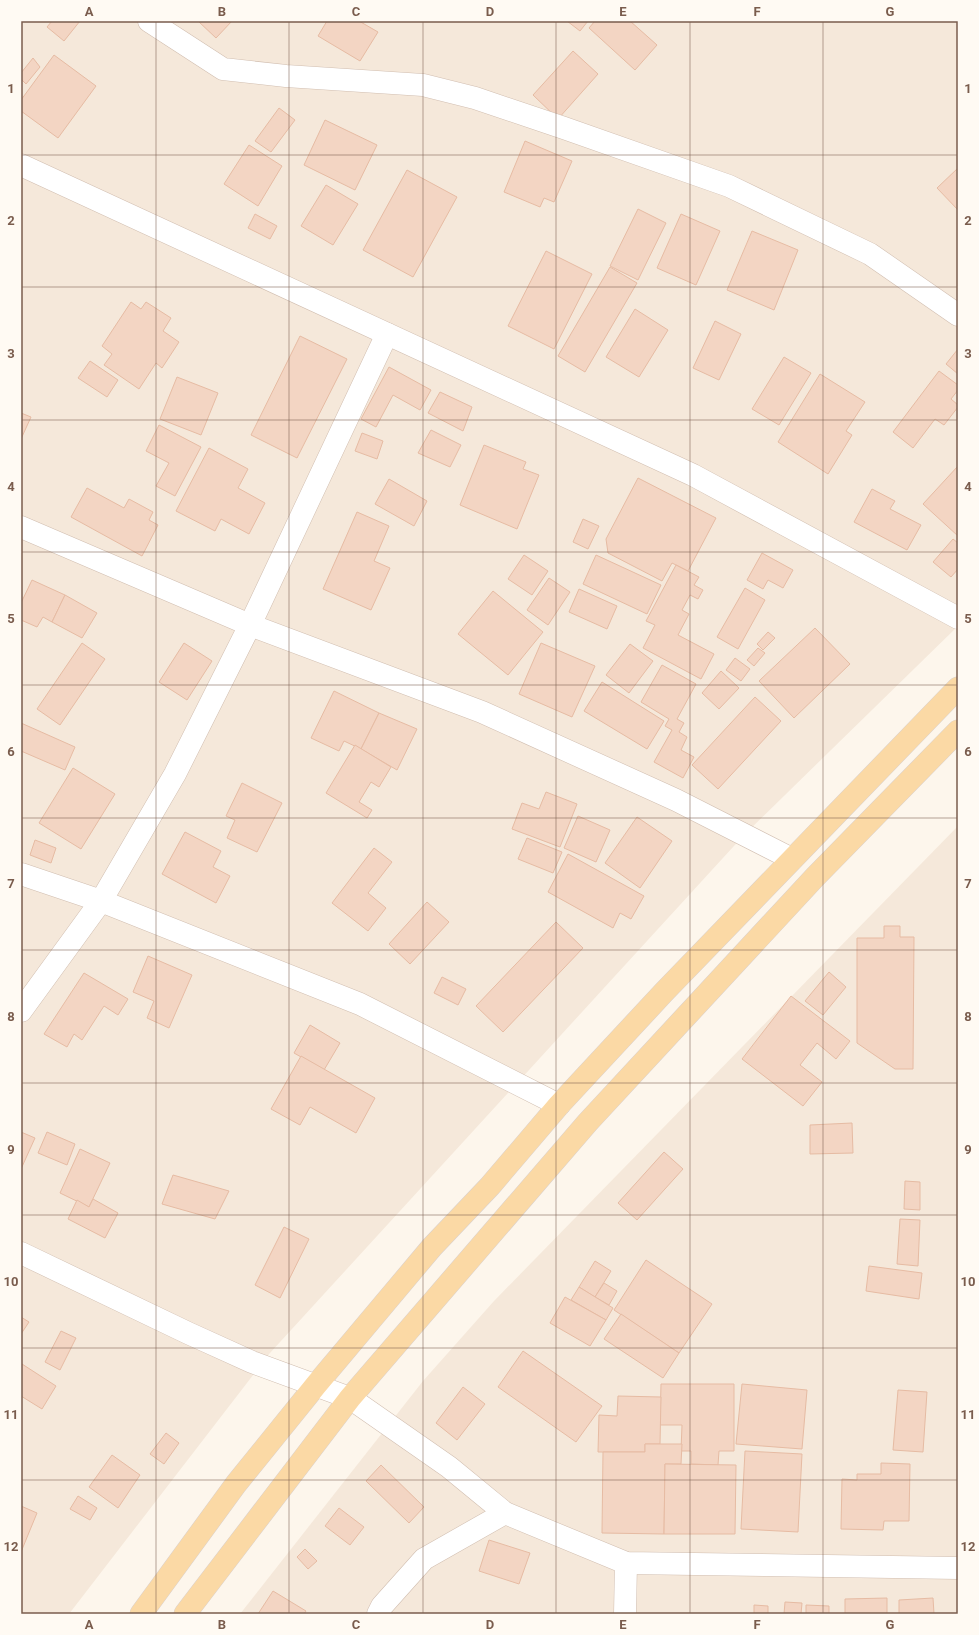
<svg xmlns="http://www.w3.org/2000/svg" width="979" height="1635" viewBox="0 0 979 1635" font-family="Roboto,sans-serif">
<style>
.residential{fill:#f5e8da}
.building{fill:#f3d5c3;stroke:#e6bba3}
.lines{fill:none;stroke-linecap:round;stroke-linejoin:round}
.minor-casing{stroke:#d1beb0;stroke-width:23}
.major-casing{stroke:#dad1cd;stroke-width:23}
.minor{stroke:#fff;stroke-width:22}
.major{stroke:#fbd9a5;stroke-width:22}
.grid{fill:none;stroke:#7a5c4d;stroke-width:1;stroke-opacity:0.55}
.neatline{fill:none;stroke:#7a5c4d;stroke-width:1.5}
.grid-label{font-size:13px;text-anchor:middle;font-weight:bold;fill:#7a5c4d}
</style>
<rect width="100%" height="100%" fill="#fdf6ec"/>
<g class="residential">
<path d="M21,21H958V626L744,835L270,1353L69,1614H21Z"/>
<path d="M958,826V1614H240L423,1381L494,1301Z"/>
</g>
<g class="building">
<path d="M52,21H80L64,41L47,27Z"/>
<path d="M198,21H232L216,38Z"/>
<path d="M327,21H359L378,32L360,61L318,36Z"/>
<path d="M567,21H588L580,31Z"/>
<path d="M595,21H630L657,45L635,70L589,28Z"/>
<path d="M573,51L598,74L558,119L533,95Z"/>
<path d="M54,55L96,86L58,138L21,111V100Z"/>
<path d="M33,58L40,67L26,84L21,79V73Z"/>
<path d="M279,108L295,120L271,152L255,141Z"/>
<path d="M325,120L377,145L355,190L304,165Z"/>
<path d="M525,141L572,161L554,202L544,198L540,207L504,192Z"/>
<path d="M249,145L282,166L258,206L224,184Z"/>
<path d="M958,168V210L937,188Z"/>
<path d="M407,170L457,197L413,277L363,250Z"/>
<path d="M326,185L358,204L333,245L301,226Z"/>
<path d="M638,209L666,223L638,280L610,266Z"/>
<path d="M255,214L277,226L270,239L248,228Z"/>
<path d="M681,214L720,231L696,285L657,268Z"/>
<path d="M752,231L798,250L774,310L727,290Z"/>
<path d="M546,251L592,274L554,349L508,326Z"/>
<path d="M610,267L637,283L585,372L558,356Z"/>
<path d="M131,302L141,309L146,302L171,318L163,331L179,342L162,368L156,363L139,389L104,365L112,354L102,346Z"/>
<path d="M635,309L668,330L639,377L606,357Z"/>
<path d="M715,321L741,334L719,380L693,368Z"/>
<path d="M300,336L347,359L297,458L251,435Z"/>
<path d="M958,349V374L946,364Z"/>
<path d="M784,357L811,373L779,425L752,409Z"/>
<path d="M90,361L118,380L107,397L78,378Z"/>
<path d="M389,367L431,390L420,410L393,395L376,427L361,419Z"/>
<path d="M939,371L958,385V390L951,399L958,405V407L944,425L935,419L913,448L893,432Z"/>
<path d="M820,374L865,402L846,431L852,435L828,474L778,442Z"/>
<path d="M177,377L218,393L201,435L160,419Z"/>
<path d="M440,392L472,407L463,431L428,413Z"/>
<path d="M21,413L31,417L21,439Z"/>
<path d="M159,425L201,447L175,496L156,486L169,463L146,451Z"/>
<path d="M431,430L461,445L450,467L418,453Z"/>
<path d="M362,433L383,441L377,459L355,451Z"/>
<path d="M484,445L526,462L523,469L539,475L517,529L460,505Z"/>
<path d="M209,448L248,469L238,488L265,503L249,534L221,519L215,531L176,511Z"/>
<path d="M958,466V536L923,504Z"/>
<path d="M638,478L716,518L688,571L672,563L662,581L608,553L606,539Z"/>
<path d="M389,479L427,501L414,526L375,504Z"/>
<path d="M87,488L124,508L129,499L153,512L149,520L158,525L142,556L71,517Z"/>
<path d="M872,489L895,501L890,509L921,525L907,550L854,522Z"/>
<path d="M357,512L389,526L374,561L390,568L371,610L323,589Z"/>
<path d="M583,519L599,526L588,549L573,542Z"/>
<path d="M953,539L958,543V569L951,577L933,562Z"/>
<path d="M762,553L793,570L783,588L768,580L763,589L747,580Z"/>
<path d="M524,555L548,571L532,595L508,579Z"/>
<path d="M596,555L661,585L647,614L583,584Z"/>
<path d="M676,565L699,577L694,585L703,590L698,599L690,595L682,610L689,614L678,635L714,654L701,679L643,648L655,625L646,621Z"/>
<path d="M549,578L570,592L548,625L527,610Z"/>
<path d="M32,580L65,595L52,622L43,617L37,627L21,620V603Z"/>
<path d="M745,588L765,600L738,649L717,637Z"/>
<path d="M579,589L617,606L607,629L569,612Z"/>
<path d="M493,591L543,632L508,675L458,634Z"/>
<path d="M65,595L97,613L82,638L52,622Z"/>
<path d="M815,628L850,664L794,718L759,681Z"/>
<path d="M768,632L775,638L763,650L757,644Z"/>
<path d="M82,643L105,659L60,725L37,709Z"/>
<path d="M184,643L212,661L187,700L159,682Z"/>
<path d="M541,643L595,666L572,717L519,694Z"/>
<path d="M630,644L653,661L629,693L606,675Z"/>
<path d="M758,648L765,653L754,666L747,660Z"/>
<path d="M735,658L750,669L741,681L726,670Z"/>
<path d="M662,665L696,684L677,719L684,723L679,732L687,737L681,750L694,757L683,778L654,762L672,730L665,726L669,719L641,702Z"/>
<path d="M721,671L739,688L719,709L702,693Z"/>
<path d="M602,682L664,721L647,749L584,711Z"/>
<path d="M334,691L379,713L361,749L344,741L339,751L311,738Z"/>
<path d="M755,697L781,721L718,789L692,765Z"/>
<path d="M379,713L417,729L397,770L361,749Z"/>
<path d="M21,723L75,747L65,770L21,751Z"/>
<path d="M355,745L391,767L379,787L371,782L359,802L372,810L367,818L326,793Z"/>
<path d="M73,768L115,794L81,849L39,823Z"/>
<path d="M242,783L282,803L257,852L227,838L235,820L226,816Z"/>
<path d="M546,792L577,804L560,847L512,829L522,803L539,809Z"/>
<path d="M578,816L610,830L596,862L564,848Z"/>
<path d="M637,817L672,841L640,888L605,863Z"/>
<path d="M185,832L221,851L213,867L230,876L216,903L162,874Z"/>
<path d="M527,838L562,852L553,873L518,859Z"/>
<path d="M35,840L56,848L51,863L30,855Z"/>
<path d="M374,848L392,862L368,893L386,908L368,931L332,903Z"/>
<path d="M568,854L644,896L631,919L620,913L613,928L548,892Z"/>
<path d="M427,902L449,922L410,964L389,944Z"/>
<path d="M556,922L583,948L503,1032L476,1006Z"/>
<path d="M884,926H900V937H914L913,1069H895L857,1043V938H884Z"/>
<path d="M148,956L192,975L169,1028L147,1018L154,1001L133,992Z"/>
<path d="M829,972L846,987L823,1015L805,1001Z"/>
<path d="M84,973L128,999L118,1015L104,1006L82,1040L74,1034L67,1047L44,1034Z"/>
<path d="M442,977L466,989L458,1005L434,993Z"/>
<path d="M791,996L850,1041L836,1059L817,1043L800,1065L822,1082L803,1106L742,1059Z"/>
<path d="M310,1025L340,1043L324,1070L294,1053Z"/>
<path d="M301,1056L375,1098L356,1133L310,1107L300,1125L271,1109Z"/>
<path d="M852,1123L853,1153L810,1154V1125Z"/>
<path d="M21,1132L35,1138L21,1169Z"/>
<path d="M47,1132L75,1144L67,1165L38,1153Z"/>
<path d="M80,1149L110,1163L89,1207L60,1193Z"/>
<path d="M664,1152L683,1169L637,1220L618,1203Z"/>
<path d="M173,1175L229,1191L215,1219L162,1204Z"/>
<path d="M905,1181L920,1182V1210L904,1209Z"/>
<path d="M93,1199L118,1213L105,1238L68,1219L77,1200L89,1207Z"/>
<path d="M900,1219L920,1220L918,1266L897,1264Z"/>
<path d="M284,1227L309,1239L280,1298L255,1285Z"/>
<path d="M646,1260L712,1304L679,1353L614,1310Z"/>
<path d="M595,1261L611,1271L595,1297L579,1287Z"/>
<path d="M869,1266L922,1273L919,1299L866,1291Z"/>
<path d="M604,1283L617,1291L609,1305L595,1297Z"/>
<path d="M579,1287L613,1308L606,1320L571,1300Z"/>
<path d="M565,1297L606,1320L590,1346L550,1323Z"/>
<path d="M621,1314L679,1353L663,1378L604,1339Z"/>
<path d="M21,1317L29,1322L21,1334Z"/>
<path d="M61,1331L76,1338L60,1370L45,1362Z"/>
<path d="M523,1351L602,1406L576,1442L498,1387Z"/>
<path d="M22,1364L56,1386L42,1409L21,1396V1366Z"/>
<path d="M661,1384H734V1451H719L718,1465L691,1464V1451H681L682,1425H660Z"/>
<path d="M742,1384L807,1390L802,1449L736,1444Z"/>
<path d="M463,1387L485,1404L457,1440L436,1423Z"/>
<path d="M898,1390L927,1392L923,1452L893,1450Z"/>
<path d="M618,1396L661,1397L660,1444H645V1452H598L599,1415L617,1416Z"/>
<path d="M166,1433L179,1443L164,1464L150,1454Z"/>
<path d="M645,1444H682L681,1464H665L664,1534L602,1533L603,1452H645Z"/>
<path d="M745,1451L802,1454L798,1532L741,1529Z"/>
<path d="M112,1455L140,1475L118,1508L89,1487Z"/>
<path d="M881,1463L910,1464L909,1521H884L883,1530L841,1529L842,1479L857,1480V1474H881Z"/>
<path d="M665,1464L736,1465L735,1534H664Z"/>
<path d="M381,1465L424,1507L409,1523L366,1481Z"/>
<path d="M78,1496L97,1508L90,1520L70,1509Z"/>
<path d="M21,1506L37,1513L21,1552Z"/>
<path d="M339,1508L364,1527L350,1545L325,1526Z"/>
<path d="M489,1540L530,1553L519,1584L479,1571Z"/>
<path d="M305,1549L317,1561L308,1569L297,1557Z"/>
<path d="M273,1591L306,1611L304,1614H258Z"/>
<path d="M887,1598V1614H845V1599Z"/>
<path d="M933,1598L934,1614H899V1600Z"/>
<path d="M785,1602L802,1603L801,1614H784Z"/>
<path d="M754,1605L768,1606V1614H754Z"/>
<path d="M806,1605L829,1606V1614H806Z"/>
</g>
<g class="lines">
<g class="minor-casing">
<g id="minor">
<path d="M149,21L223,69L286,76L423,85L475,98L564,128L729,186L870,254L958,315"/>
<path d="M21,165L693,475L958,618"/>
<path d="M21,527L250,625L482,712L676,800L792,859"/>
<path d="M21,874L101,901L360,1004L559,1105"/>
<path d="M21,1011L101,901L175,774L250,625L387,334"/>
<path d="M21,1253L188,1333L252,1362L350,1398L449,1467L505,1513L626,1563L958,1568"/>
<path d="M378,1614L382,1606L424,1559L505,1513"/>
<path d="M625,1614L626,1563"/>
</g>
</g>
<g class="major-casing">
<g id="major">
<path d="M141,1614L236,1484L316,1385L432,1247L490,1186L559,1105L664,992L958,688"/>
<path d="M185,1614L350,1398L588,1122L815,877L958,731"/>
</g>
</g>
<use href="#minor" class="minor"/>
<use href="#major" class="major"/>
</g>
<path class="grid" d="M156,21V1614M289,21V1614M423,21V1614M556,21V1614M690,21V1614M823,21V1614M21,155H958M21,287H958M21,420H958M21,552H958M21,685H958M21,818H958M21,950H958M21,1083H958M21,1215H958M21,1348H958M21,1480H958"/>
<rect width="979" height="1635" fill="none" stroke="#fffaf3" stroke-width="44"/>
<rect x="22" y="22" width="935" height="1591" class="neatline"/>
<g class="grid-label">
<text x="89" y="16">A</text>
<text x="222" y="16">B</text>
<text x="356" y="16">C</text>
<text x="490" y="16">D</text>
<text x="623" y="16">E</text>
<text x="757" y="16">F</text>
<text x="890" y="16">G</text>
<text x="11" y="93">1</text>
<text x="968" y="93">1</text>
<text x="11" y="225">2</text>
<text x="968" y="225">2</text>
<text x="11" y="358">3</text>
<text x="968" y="358">3</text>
<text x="11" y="491">4</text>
<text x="968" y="491">4</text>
<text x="11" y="623">5</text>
<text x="968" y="623">5</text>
<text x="11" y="756">6</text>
<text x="968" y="756">6</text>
<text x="11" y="888">7</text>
<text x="968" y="888">7</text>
<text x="11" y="1021">8</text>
<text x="968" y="1021">8</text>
<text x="11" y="1154">9</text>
<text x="968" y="1154">9</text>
<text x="11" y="1286">10</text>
<text x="968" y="1286">10</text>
<text x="11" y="1419">11</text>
<text x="968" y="1419">11</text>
<text x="11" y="1551">12</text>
<text x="968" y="1551">12</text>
<text x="89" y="1629">A</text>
<text x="222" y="1629">B</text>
<text x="356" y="1629">C</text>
<text x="490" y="1629">D</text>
<text x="623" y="1629">E</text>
<text x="757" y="1629">F</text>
<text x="890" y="1629">G</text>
</g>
</svg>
